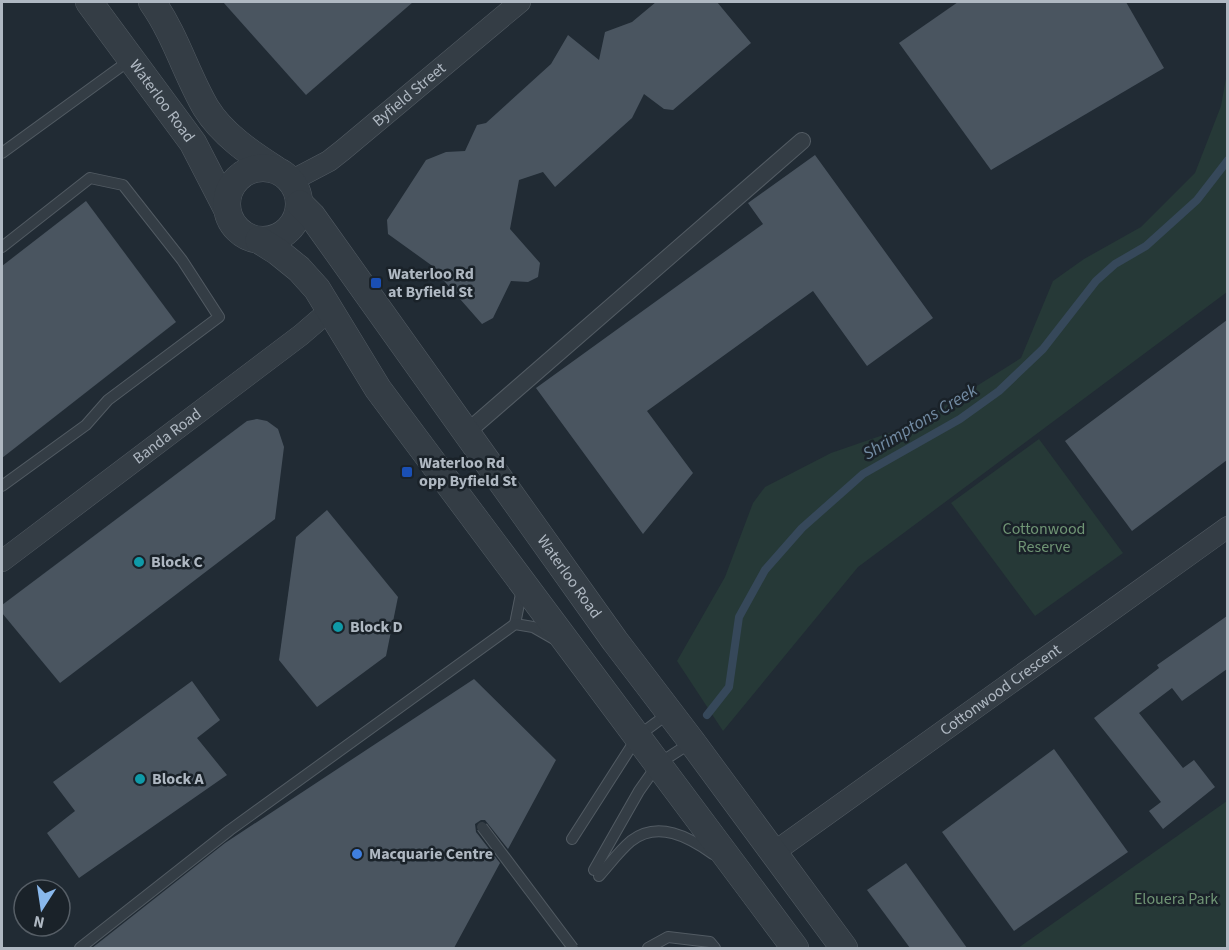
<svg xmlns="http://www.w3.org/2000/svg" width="1229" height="950" viewBox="0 0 1229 950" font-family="'Source Sans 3',sans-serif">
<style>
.green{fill:#263937}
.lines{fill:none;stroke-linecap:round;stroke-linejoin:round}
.stream{stroke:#36485a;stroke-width:8}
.building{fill:#4a5560}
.service-casing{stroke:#525b63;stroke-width:12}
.pedestrian-casing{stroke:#525b63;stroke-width:18}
.minor-casing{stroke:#525b63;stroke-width:22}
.tertiary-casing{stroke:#525b63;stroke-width:28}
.service{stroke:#343d45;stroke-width:10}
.pedestrian{stroke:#343d45;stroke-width:16}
.minor{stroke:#343d45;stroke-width:21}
.tertiary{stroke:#343d45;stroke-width:27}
.service-bridge-casing{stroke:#525b63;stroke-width:12;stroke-linecap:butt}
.service-bridge{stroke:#343d45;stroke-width:10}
.transit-dot{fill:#1a4fb4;stroke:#1a2229;stroke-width:2}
.culture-dot{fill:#0f9aa8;stroke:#1a2229;stroke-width:2}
.shop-dot{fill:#3f7fe0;stroke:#1a2229;stroke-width:2}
.labels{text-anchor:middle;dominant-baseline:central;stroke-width:5;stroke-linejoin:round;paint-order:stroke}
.street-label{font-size:16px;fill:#afb8c2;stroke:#1a2229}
.poi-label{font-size:16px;font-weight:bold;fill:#afb8c2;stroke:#1a2229;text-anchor:start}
.park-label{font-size:16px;fill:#709575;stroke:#1a2229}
.water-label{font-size:18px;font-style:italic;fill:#728ba3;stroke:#1a2229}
</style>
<rect width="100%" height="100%" fill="#212b34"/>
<g class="green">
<path d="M1227,73V292L858,567L723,731L677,661L725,577L753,503L765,487L831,453L918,423L1021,358L1053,281L1084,259L1141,227L1195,173L1221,106Z"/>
<path d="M1039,439L1123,553L1035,616L951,503Z"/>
<path d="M1227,801V948H1018Z"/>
</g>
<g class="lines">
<path class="stream" d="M707,715L729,687L739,617L765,570L802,528L863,474L960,419L999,391L1043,349L1096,281L1115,264L1146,246L1197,200L1228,160"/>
</g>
<g class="building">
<path d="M223,2H413L306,95Z"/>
<path d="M656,2H717L751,43L673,110L664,109L644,94L632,118L555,187L543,172L519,180L510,229L540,263L538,277L528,282L511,281L493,318L482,324L438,274V270L388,234L387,220L426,160L446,152L465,151L477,125L486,123L551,64L568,35L599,60L605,32L632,22Z"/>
<path d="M958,2H1126L1164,68L991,170L899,43Z"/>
<path d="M815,155L933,318L867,366L813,291L647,411L693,473L643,534L536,388L763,224L748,203Z"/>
<path d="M86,201L176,322L2,458V266Z"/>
<path d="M1227,320V460L1132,531L1065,441Z"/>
<path d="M257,419L267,421L278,429L284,447L275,519L60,683L2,613V605L247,421Z"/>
<path d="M327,510L398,597L386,656L317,707L279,660L296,537Z"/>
<path d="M1227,616V669L1182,701L1172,688L1139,713L1183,768L1194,760L1215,787L1163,829L1149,811L1161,802L1094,718L1159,668L1157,665Z"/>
<path d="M474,679L556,760L508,849L485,820H481L475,824L476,832L500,863L454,948H92L225,843Z"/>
<path d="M192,681L220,720L197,738L227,775L79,878L47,833L75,811L53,782Z"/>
<path d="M1054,749L1128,852L1014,931L942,832Z"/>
<path d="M906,863L967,948H910L867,890Z"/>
</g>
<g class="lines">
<g class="service-casing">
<g id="service">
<path d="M2,153L130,60"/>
<path d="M2,247L90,178L123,185L182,260L219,317L108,400L86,425L2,486"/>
<path d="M515,624L522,589"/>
<path d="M572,839L638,736L669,713"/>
<path d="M594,870L639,791L658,764L692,742"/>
<path d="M599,876C609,865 619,851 631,841C658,820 689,837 713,854"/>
<path d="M80,948L230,830L515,624L533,627L554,639"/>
<path d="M648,948L668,937L710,942L715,948"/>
</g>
</g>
<g class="pedestrian-casing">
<path id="pedestrian" d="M466,433L802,141"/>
</g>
<g class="minor-casing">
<g id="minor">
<path id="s1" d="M291,181L329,161L343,150L520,2"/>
<path id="s2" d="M2,561L301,335L330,310"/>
<path id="s3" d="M773,853L1228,527"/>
</g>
</g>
<g class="tertiary-casing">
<g id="tertiary">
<path id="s4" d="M89,2L193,143L226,207"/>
<path d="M152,2C176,36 186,74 206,108C222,134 250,153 275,169"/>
<circle cx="263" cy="204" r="36"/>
<path id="s5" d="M300,204L312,216L615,641L692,742L844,948"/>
<path d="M259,240L278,252L299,269L317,289L378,389L795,948"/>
</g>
</g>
<use href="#service" class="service"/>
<use href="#pedestrian" class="pedestrian"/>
<use href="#minor" class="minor"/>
<use href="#tertiary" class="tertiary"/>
<g class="service-bridge-casing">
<path id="service-bridge" d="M482,827L573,948"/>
</g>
<use href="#service-bridge" class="service-bridge"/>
</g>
<g class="transit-dot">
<rect x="370" y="277" width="12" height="12" rx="3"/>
<rect x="401" y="466" width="12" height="12" rx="3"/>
</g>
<g class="culture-dot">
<circle cx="139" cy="562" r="6"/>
<circle cx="338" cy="627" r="6"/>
<circle cx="140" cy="779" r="6"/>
</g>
<circle class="shop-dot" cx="357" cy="854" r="6"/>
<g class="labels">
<g class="street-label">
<text stroke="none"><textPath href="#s1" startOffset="147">Byfield Street</textPath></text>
<text stroke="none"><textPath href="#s4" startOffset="123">Waterloo Road</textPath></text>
<text stroke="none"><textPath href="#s2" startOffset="207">Banda Road</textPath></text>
<text stroke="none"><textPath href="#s5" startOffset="460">Waterloo Road</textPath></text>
<text stroke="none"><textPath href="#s3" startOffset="280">Cottonwood Crescent</textPath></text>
</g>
<g class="poi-label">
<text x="388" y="274">Waterloo Rd<tspan x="388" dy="18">at Byfield St</tspan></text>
<text x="419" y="463">Waterloo Rd<tspan x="419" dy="18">opp Byfield St</tspan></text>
<text x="151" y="562">Block C</text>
<text x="350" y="627">Block D</text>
<text x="152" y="779">Block A</text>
<text x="369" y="854">Macquarie Centre</text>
</g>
<g class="park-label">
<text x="1044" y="529">Cottonwood<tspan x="1044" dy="18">Reserve</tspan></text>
<text x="1176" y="899">Elouera Park</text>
</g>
<g class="water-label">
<text transform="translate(920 422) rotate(-31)">Shrimptons Creek</text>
</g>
</g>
<rect width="1229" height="950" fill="none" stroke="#afb8c2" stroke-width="6"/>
<g transform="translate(42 908) rotate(192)"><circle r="28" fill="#1a2229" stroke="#565e66" stroke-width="1.5"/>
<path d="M0-4.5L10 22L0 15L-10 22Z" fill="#89b8ec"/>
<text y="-9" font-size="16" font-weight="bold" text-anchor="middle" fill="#afb8c2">N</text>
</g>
</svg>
